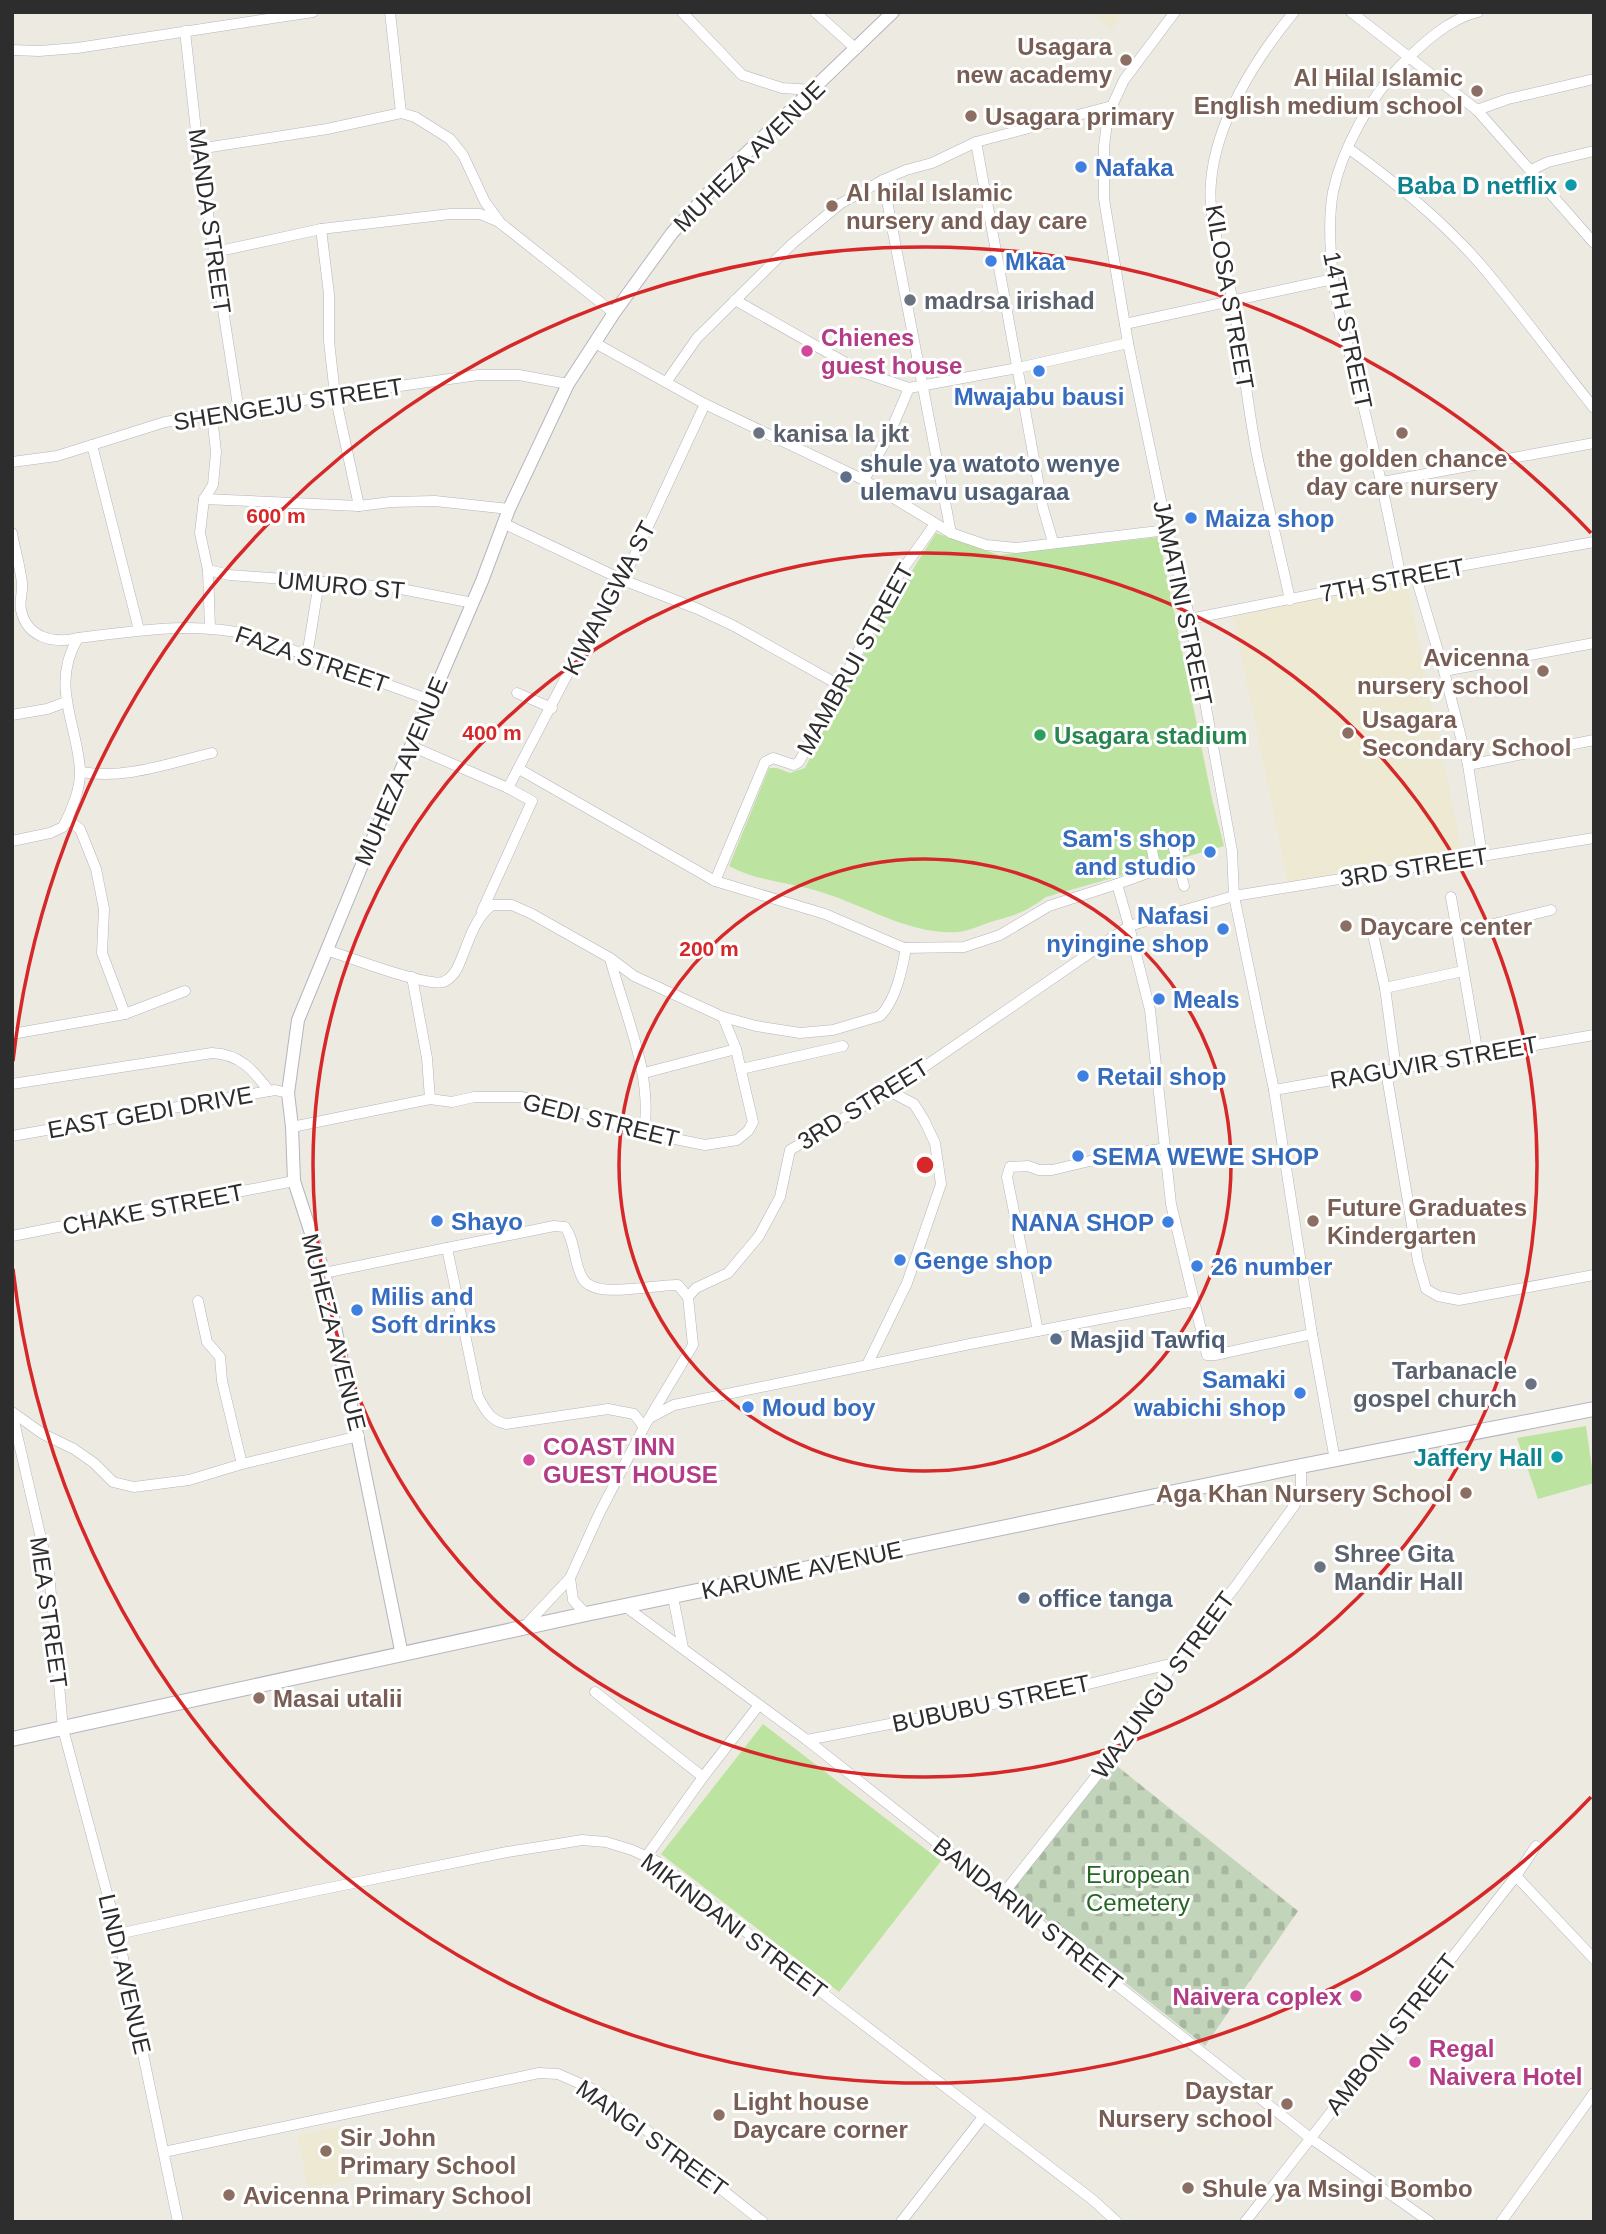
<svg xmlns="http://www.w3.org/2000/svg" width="1606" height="2234" viewBox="0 0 1606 2234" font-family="Arial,sans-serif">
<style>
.education{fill:#ede9d2}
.cemetery{fill:url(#cemetery-stones)}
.pitch{fill:#bce4a0}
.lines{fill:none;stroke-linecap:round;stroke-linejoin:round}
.minor-casing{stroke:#b4b4bf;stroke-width:11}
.tertiary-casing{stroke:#b4b4bf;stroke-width:14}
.secondary-casing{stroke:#b4b4bf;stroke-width:16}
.minor{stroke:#fff;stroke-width:10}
.tertiary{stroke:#fff;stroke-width:12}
.secondary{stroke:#fff;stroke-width:14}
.ring{fill:none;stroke:#d62828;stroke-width:3.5}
.education-dot{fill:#8d6e63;stroke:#fff;stroke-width:2.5}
.shop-dot{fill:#3f7fe0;stroke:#fff;stroke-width:2.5}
.culture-dot{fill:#0f9aa8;stroke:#fff;stroke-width:2.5}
.worship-dot{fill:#6b7280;stroke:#fff;stroke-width:2.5}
.hotel-dot{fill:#d1479c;stroke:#fff;stroke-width:2.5}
.service-dot{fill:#5c6f8a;stroke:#fff;stroke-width:2.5}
.leisure-dot{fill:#2e9e5b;stroke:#fff;stroke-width:2.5}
.labels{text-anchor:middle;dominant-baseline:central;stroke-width:6;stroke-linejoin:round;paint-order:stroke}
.education-label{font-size:24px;font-weight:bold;fill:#785e54;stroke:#fff;text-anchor:start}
.street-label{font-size:24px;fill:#2d2d2d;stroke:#fff}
.shop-label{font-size:24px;font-weight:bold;fill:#366cbe;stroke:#fff;text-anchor:start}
.culture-label{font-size:24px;font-weight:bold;fill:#0d838f;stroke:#fff;text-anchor:end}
.worship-label{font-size:24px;font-weight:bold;fill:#5b616d;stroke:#fff;text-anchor:start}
.hotel-label{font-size:24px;font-weight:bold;fill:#b23c85;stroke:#fff;text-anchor:start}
.service-label{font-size:24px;font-weight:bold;fill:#4e5e75;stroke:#fff;text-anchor:start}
.leisure-label{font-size:24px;font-weight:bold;fill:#27864d;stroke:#fff;text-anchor:start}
.park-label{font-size:24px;fill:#256522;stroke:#fff}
.centre{fill:#d62828;stroke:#fff;stroke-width:3.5}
.ring-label{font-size:21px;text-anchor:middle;font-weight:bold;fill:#d62828;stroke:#fff;stroke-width:6;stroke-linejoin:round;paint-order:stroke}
</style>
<defs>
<pattern id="cemetery-stones" width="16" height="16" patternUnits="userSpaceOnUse" patternTransform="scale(1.75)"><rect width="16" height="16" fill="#c2d5ba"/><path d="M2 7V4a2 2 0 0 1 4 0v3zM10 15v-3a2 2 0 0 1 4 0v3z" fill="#a7b7a0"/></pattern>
</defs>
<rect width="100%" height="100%" fill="#edeae1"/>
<g class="education">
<path d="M1091,12H1124L1112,29Z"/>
<path d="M1406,579L1462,852L1288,883L1233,615Z"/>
<path d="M340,2127L350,2180L308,2188L298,2135Z"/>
</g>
<path class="cemetery" d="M1112,1762L1298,1911L1205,2046L1010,1891Z"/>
<g class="pitch">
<path d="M936,533L999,555L1159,537L1212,799L1224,846L1046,897C1025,912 1019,914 994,921C983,924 970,931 958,932C909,935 867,906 821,892C792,883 756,881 729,866L769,768H777L790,773L805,768C844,688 887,608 936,533Z"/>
<path d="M1586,1426L1594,1483L1538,1499L1517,1438Z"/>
<path d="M763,1724L941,1861L839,1992L661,1854Z"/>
</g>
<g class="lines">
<g class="minor-casing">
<g id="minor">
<path d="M390,12L401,113"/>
<path d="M682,12L742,75L782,88L813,90"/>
<path d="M815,12L856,49"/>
<path d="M1175,12L1124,80L1112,106L1107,123L1104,146V199L1128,343L1167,530L1190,619L1232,851L1234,896L1274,1090L1312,1334L1335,1460"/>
<path d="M1351,12L1477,110L1594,243"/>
<path d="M185,31L198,149L239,412"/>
<path d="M12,50L39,51L77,48L313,12"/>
<path d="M1477,110L1508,99L1594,79"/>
<path d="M976,142L1043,508L1053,542"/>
<path d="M1348,148C1395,182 1443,221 1481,265C1520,311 1556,361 1594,408"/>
<path d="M198,149L327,129L401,113L415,117L450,139L463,155L485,202L499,221"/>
<path d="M1531,170L1548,162L1594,151"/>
<path d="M883,180L951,533"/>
<path d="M321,229L329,294V341L335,395L359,506"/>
<path d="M215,252L321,229L450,214H480L499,222L614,313"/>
<path d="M735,300L862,372L909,388L1018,368L1128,343"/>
<path d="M1125,324L1333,279"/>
<path d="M595,343L705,404L864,480L951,533L986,545L1016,548L1167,530"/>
<path d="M667,381L697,338L792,244L840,204L883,180L906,170L932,163L976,142L1112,106"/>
<path d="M92,445L139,630"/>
<path d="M12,462L57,456L165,422L335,395L478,375H519L568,384"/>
<path d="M864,480L889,435L909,388"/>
<path d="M1382,482L1594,443"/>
<path d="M204,499L359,506L391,502L435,501L509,509"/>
<path d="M505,524L623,580L698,609L734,626L839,685"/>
<path d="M12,533C15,550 20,566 22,583C23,592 19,601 21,610C27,638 54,644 78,638"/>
<path d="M208,570L230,575L391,587L473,603"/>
<path d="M1415,574L1444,671L1468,765L1482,855"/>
<path d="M1401,578C1389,518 1377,460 1362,401C1353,362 1337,315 1333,277C1330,249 1328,219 1333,192C1342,149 1371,97 1400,66C1421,45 1448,19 1478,12"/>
<path d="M1290,600C1280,553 1268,506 1258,460C1247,407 1243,354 1233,302C1225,262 1207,223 1211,182C1216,121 1256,58 1294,12"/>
<path d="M1190,619L1415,574L1594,542"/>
<path d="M210,628L208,570L200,533L204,499L213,485L216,452L212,416"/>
<path d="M307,656L319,582"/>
<path d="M1444,671L1594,643"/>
<path d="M517,693L552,708"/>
<path d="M12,715L47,709L66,702"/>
<path d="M411,746L508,788L532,801L482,911"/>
<path d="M1468,765L1594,740"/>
<path d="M519,769L715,881L825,914L904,948L964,947L1000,935L1049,906L1117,884L1129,926L1234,896L1594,838"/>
<path d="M81,772C125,780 169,763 212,753"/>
<path d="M508,788L590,631L623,580L705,404"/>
<path d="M67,819L80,829L96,869L104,909L102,953L125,1014"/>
<path d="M12,841L50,833L63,827C71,812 81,788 80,770C77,723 50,685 78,638C136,631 193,621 251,635L430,700"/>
<path d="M1174,849L1184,886"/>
<path d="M715,881L765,762L773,758L794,765L799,762L900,573L935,524"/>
<path d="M1117,884L1156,870L1152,850"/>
<path d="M1451,897L1478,1055"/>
<path d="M1370,921L1385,988L1396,1069"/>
<path d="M1129,926L1150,1010L1171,1204L1207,1355H1215L1312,1334"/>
<path d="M1457,933L1551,910"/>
<path d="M327,950C348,957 426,987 443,982C451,979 457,970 460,962C469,941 474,919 492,905H512L532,914L610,958L634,976L723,1017L756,1026L800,1033L833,1030L880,1016C896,1000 902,970 906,948"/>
<path d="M610,958C625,1016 653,1073 644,1133"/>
<path d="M412,977L427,1058L430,1099"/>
<path d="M1385,988L1463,971"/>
<path d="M12,1034L125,1014L185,991"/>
<path d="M741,1069L843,1046"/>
<path d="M1386,1071L1418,1261L1426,1289L1438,1296L1459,1300L1594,1275"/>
<path d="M644,1073L736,1049"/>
<path d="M12,1084L212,1053C240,1054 253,1070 269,1091"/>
<path d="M1274,1090L1594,1035"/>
<path d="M292,1127L430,1099L452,1102L474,1097H521L560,1105L626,1129L705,1145L737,1140L748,1131L753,1122L736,1049L723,1017"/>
<path d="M12,1136L275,1090L288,1093"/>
<path d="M12,1236L294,1181"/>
<path d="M447,1248L478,1397C486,1411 490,1420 506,1424L608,1409L634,1414L644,1427"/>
<path d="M324,1273L554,1226L565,1227C576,1242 573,1263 583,1279C596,1300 655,1284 678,1285L688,1297"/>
<path d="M198,1301L207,1342L220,1357L222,1381L242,1464"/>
<path d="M1038,1331L1007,1177L1010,1167L1028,1166L1039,1170H1052L1090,1161L1166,1148"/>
<path d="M867,1365L907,1283L941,1184L935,1143L924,1120L914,1104L889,1091"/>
<path d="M12,1412L43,1434L74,1449L94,1463L113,1482L134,1487L189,1480L242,1464L359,1436"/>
<path d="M12,1413L49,1573L63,1729L118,1934L178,2222"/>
<path d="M651,1417L674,1405L970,1344L1194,1301"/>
<path d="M570,1578L573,1600L586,1614"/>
<path d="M673,1597L683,1648"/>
<path d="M626,1607L807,1740L1309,2137L1430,2222"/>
<path d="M525,1626L570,1578L599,1514L644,1427L693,1345L688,1297L696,1288L728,1273L759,1236L780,1197L790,1150L889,1091L1129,926"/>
<path d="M595,1692L703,1777"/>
<path d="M807,1740L1060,1691L1174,1663"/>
<path d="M646,1857L703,1777L759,1705"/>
<path d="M1516,1876L1594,1959"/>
<path d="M1003,1894L1105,1765L1174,1663L1235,1587L1294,1506L1301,1490V1466"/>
<path d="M118,1934L314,1891L507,1852L558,1844L582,1840L606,1842L632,1850L658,1862L833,2001L1093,2200L1117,2222"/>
<path d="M164,2152L539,2073L558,2074L597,2091L763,2222"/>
<path d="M901,2222L983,2117"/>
<path d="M1245,2222L1516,1876L1536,1846"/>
<path d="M1501,2222L1594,2093"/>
</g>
</g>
<g class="tertiary-casing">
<path id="tertiary" d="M402,1655L324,1273L294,1181L292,1127L288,1093L298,1020L411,746L482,581L509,509L568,384L614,313L672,233L734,165L893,12"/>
</g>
<g class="secondary-casing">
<path id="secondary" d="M12,1739L586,1614L1301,1466L1594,1409"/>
</g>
<use href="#minor" class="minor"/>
<use href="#tertiary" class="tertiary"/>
<use href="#secondary" class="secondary"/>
</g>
<g class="ring">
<circle cx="925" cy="1165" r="306"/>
<circle cx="925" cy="1165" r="612"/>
<path d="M1591 1797A918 918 0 0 1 13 1269M13 1061A918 918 0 0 1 1591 533"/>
</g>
<g class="education-dot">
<circle cx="1126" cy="60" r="7"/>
<circle cx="1477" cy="91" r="7"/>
<circle cx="971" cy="116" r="7"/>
<circle cx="832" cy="206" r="7"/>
<circle cx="1402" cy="433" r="7"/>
<circle cx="1543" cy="671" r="7"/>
<circle cx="1348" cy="733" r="7"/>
<circle cx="1346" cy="926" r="7"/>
<circle cx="1313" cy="1221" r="7"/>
<circle cx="1466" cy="1493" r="7"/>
<circle cx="259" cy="1698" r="7"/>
<circle cx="1287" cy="2104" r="7"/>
<circle cx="719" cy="2115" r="7"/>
<circle cx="326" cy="2151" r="7"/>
<circle cx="1188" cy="2188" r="7"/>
<circle cx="229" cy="2195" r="7"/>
</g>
<g class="shop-dot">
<circle cx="1081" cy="167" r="7"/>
<circle cx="991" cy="261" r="7"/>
<circle cx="1039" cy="371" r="7"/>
<circle cx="1191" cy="518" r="7"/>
<circle cx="1210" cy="852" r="7"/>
<circle cx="1223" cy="929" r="7"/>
<circle cx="1159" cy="999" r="7"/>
<circle cx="1083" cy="1076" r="7"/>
<circle cx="1078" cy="1156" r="7"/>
<circle cx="437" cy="1221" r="7"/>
<circle cx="1168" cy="1222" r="7"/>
<circle cx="900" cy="1260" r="7"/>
<circle cx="1197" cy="1266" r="7"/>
<circle cx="357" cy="1310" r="7"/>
<circle cx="1300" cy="1393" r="7"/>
<circle cx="748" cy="1407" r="7"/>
</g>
<g class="culture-dot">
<circle cx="1571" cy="185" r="7"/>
<circle cx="1557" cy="1457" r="7"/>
</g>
<g class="worship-dot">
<circle cx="910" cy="300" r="7"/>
<circle cx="759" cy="433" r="7"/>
<circle cx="1531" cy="1384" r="7"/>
<circle cx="1320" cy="1567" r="7"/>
</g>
<g class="hotel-dot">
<circle cx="807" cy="351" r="7"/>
<circle cx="529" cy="1460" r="7"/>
<circle cx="1356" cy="1996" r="7"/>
<circle cx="1415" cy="2062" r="7"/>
</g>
<g class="service-dot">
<circle cx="846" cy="477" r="7"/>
<circle cx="1056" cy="1339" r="7"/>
<circle cx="1024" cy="1598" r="7"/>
</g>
<circle class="leisure-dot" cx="1040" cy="735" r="7"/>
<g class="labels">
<g class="education-label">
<text x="1112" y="46" text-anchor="end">Usagara<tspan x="1112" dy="28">new academy</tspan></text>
<text x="1463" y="77" text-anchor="end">Al Hilal Islamic<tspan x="1463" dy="28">English medium school</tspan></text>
<text x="985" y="116">Usagara primary</text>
<text x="846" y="192">Al hilal Islamic<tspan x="846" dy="28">nursery and day care</tspan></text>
<text x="1402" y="458" text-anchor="middle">the golden chance<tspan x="1402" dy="28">day care nursery</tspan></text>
<text x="1529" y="657" text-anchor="end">Avicenna<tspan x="1529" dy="28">nursery school</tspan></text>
<text x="1362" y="719">Usagara<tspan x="1362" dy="28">Secondary School</tspan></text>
<text x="1360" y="926">Daycare center</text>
<text x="1327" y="1207">Future Graduates<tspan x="1327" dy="28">Kindergarten</tspan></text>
<text x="1452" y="1493" text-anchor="end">Aga Khan Nursery School</text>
<text x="273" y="1698">Masai utalii</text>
<text x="1273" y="2090" text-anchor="end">Daystar<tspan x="1273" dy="28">Nursery school</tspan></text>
<text x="733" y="2101">Light house<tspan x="733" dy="28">Daycare corner</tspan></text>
<text x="340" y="2137">Sir John<tspan x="340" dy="28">Primary School</tspan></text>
<text x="1202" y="2188">Shule ya Msingi Bombo</text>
<text x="243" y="2195">Avicenna Primary School</text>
</g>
<g class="street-label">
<text transform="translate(749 156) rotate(-45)">MUHEZA AVENUE</text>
<text transform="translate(210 221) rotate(82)">MANDA STREET</text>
<text transform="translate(1230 297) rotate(80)">KILOSA STREET</text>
<text transform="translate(1348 330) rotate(78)">14TH STREET</text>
<text transform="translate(288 404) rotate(-9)">SHENGEJU STREET</text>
<text transform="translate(1392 580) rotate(-11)">7TH STREET</text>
<text transform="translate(341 585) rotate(5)">UMURO ST</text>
<text transform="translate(609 598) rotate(-62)">KIWANGWA ST</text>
<text transform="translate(1183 603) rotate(78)">JAMATINI STREET</text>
<text transform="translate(312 659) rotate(19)">FAZA STREET</text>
<text transform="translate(855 659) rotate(-61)">MAMBRUI STREET</text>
<text transform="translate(401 771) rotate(-67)">MUHEZA AVENUE</text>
<text transform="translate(1414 867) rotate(-9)">3RD STREET</text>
<text transform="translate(1434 1062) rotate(-10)">RAGUVIR STREET</text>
<text transform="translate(863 1104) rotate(-32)">3RD STREET</text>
<text transform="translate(150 1112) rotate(-10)">EAST GEDI DRIVE</text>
<text transform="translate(601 1120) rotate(14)">GEDI STREET</text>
<text transform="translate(153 1209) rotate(-11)">CHAKE STREET</text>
<text transform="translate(334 1332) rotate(76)">MUHEZA AVENUE</text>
<text transform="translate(802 1570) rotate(-12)">KARUME AVENUE</text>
<text transform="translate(49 1612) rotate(82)">MEA STREET</text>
<text transform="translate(1163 1685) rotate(-54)">WAZUNGU STREET</text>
<text transform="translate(991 1703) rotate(-12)">BUBUBU STREET</text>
<text transform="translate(1028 1914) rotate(38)">BANDARINI STREET</text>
<text transform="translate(734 1926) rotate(37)">MIKINDANI STREET</text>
<text transform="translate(125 1974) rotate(77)">LINDI AVENUE</text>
<text transform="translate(1391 2034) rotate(-52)">AMBONI STREET</text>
<text transform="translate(652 2138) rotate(36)">MANGI STREET</text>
</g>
<g class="shop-label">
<text x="1095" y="167">Nafaka</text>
<text x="1005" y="261">Mkaa</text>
<text x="1039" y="396" text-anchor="middle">Mwajabu bausi</text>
<text x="1205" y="518">Maiza shop</text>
<text x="1196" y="838" text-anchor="end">Sam's shop<tspan x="1196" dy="28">and studio</tspan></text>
<text x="1209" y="915" text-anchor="end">Nafasi<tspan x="1209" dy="28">nyingine shop</tspan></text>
<text x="1173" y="999">Meals</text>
<text x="1097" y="1076">Retail shop</text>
<text x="1092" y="1156">SEMA WEWE SHOP</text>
<text x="451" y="1221">Shayo</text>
<text x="1154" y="1222" text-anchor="end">NANA SHOP</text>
<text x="914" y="1260">Genge shop</text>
<text x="1211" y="1266">26 number</text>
<text x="371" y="1296">Milis and<tspan x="371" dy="28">Soft drinks</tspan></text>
<text x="1286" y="1379" text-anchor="end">Samaki<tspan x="1286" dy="28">wabichi shop</tspan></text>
<text x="762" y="1407">Moud boy</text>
</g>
<g class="culture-label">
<text x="1557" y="185">Baba D netflix</text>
<text x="1543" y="1457">Jaffery Hall</text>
</g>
<g class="worship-label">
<text x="924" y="300">madrsa irishad</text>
<text x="773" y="433">kanisa la jkt</text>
<text x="1517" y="1370" text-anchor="end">Tarbanacle<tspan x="1517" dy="28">gospel church</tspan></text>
<text x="1334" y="1553">Shree Gita<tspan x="1334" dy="28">Mandir Hall</tspan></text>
</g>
<g class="hotel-label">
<text x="821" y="337">Chienes<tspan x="821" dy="28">guest house</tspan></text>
<text x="543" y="1446">COAST INN<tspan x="543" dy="28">GUEST HOUSE</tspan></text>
<text x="1342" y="1996" text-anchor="end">Naivera coplex</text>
<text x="1429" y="2048">Regal<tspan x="1429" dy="28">Naivera Hotel</tspan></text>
</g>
<g class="service-label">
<text x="860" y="463">shule ya watoto wenye<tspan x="860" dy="28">ulemavu usagaraa</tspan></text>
<text x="1070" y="1339">Masjid Tawfiq</text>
<text x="1038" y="1598">office tanga</text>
</g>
<g class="leisure-label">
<text x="1054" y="735">Usagara stadium</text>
</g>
<g class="park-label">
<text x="1138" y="1874">European<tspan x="1138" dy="28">Cemetery</tspan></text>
</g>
</g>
<circle cx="925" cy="1165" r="10" class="centre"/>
<g class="ring-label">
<text x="276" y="523">600 m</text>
<text x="492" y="740">400 m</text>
<text x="709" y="956">200 m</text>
</g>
<rect width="1606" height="2234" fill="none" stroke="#2d2d2d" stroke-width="28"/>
</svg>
